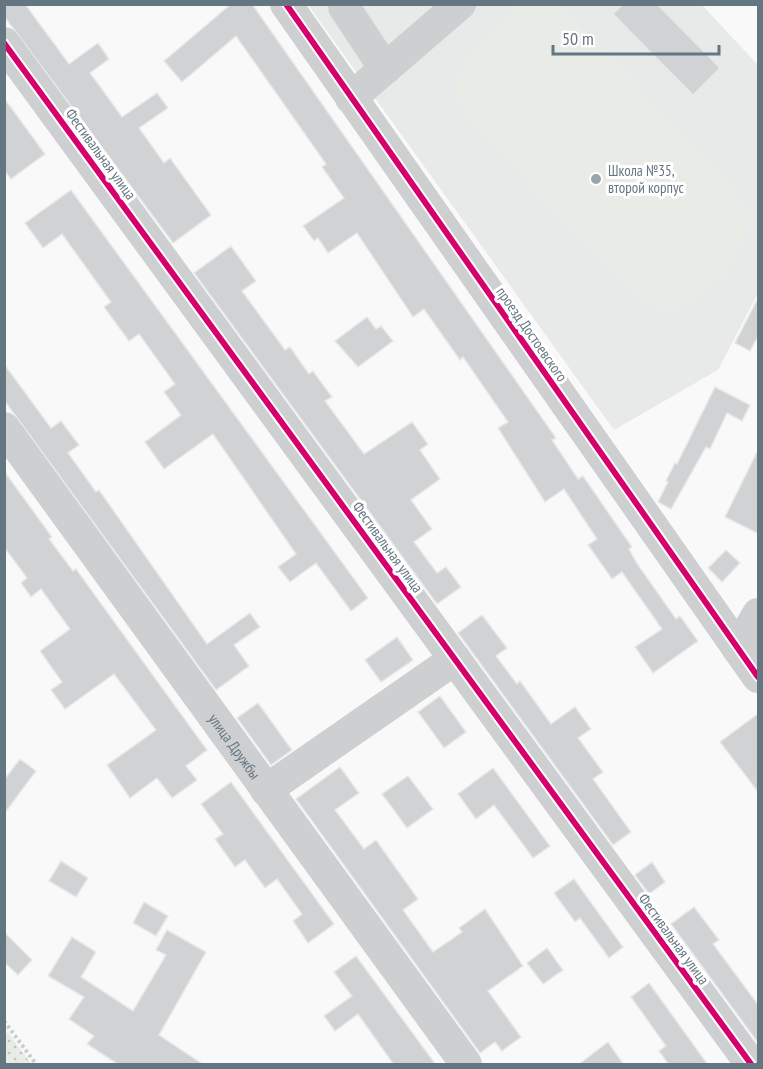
<svg xmlns="http://www.w3.org/2000/svg" width="763" height="1069" viewBox="0 0 763 1069" font-family="'PT Sans Narrow',sans-serif">
<style>
.built{fill:#e8e9e9}
.grass{fill:url(#grass-dots)}
.pitch{fill:#e8ebe6}
.building{fill:#d0d2d3;stroke:#e8e8e8;stroke-width:1.5}
.lines{fill:none;stroke-linecap:round;stroke-linejoin:round}
.path{stroke:#cbcccd;stroke-width:4;stroke-dasharray:3 3;stroke-linecap:butt}
.minor{stroke:#cecfd0;stroke-width:32}
.cycleway-casing{stroke:#fff;stroke-width:10}
.cycleway{stroke:#d6006c;stroke-width:6}
.poi-dot{fill:#99a4ac;stroke:#fff;stroke-width:2}
.labels{text-anchor:middle;dominant-baseline:central;stroke-width:6;stroke-linejoin:round;paint-order:stroke}
.street-label{font-size:15px;fill:#657683;stroke:#fff}
.poi-label{font-size:15px;fill:#657683;stroke:#fff;text-anchor:start}
</style>
<defs>
<pattern id="grass-dots" width="8" height="8" patternUnits="userSpaceOnUse" patternTransform="scale(1.5)"><rect width="8" height="8" fill="#e8ebe6"/><path d="M2 2h.1M6 6h.1" fill="none" stroke="#c0c3c0" stroke-width="1.8" stroke-linecap="round"/></pattern>
</defs>
<rect width="100%" height="100%" fill="#f9f9f9"/>
<path class="built" d="M308,5H702L758,65V293L718,370L614,430Z"/>
<path class="grass" d="M8,1032L31,1064H5V1035Z"/>
<path class="pitch" d="M518,5H554L582,27L750,209L744,243L721,279L675,312L642,301L616,276L473,123L453,87C467,53 491,29 518,5Z"/>
<g class="building">
<path d="M4,4H25L69,64L98,43L109,59L90,73L122,117L157,93L168,108L139,128L164,163L170,158L211,215L173,243L4,16Z"/>
<path d="M231,4H252L556,438L552,440L578,479L583,476L632,547L629,549L636,562L676,619L680,616L698,641L653,673L635,647L662,629L622,572L612,579L588,545L597,539L564,489L545,502L498,428L508,422L463,357L460,360L424,309L413,317L357,233L328,253L318,238L314,241L303,226L344,198L322,167L326,164L236,36L182,82L164,61Z"/>
<path d="M623,4H657L720,68L693,95L613,14Z"/>
<path d="M4,98L45,154L11,179L4,170Z"/>
<path d="M71,190L368,598L351,611L316,563L290,582L278,567L296,554L213,434L164,469L145,442L181,415L164,392L175,384L139,334L129,341L104,307L111,302L62,234L43,248L25,223Z"/>
<path d="M231,246L256,281L242,291L285,350L290,347L309,374L313,371L332,397L325,401L364,454L412,422L428,444L420,450L440,479L411,500L432,529L414,542L437,573L446,567L461,587L437,604L194,273Z"/>
<path d="M759,296V334L750,351L735,343Z"/>
<path d="M367,317L376,329L381,326L393,341L358,367L335,341Z"/>
<path d="M4,364L51,428L61,421L79,445L68,453L96,492L99,490L207,644L250,613L260,627L234,645L249,666L216,690L4,400Z"/>
<path d="M715,387L750,405L742,421L727,413L710,449L706,447L671,509L658,502L668,482L666,481L675,463L677,464Z"/>
<path d="M759,448V534L725,517Z"/>
<path d="M4,471L52,537L49,539L73,571L76,569L207,750L186,766L197,780L172,798L157,778L130,798L107,765L156,730L114,674L65,709L51,690L62,682L40,651L70,629L41,589L31,597L21,583L27,578L4,547Z"/>
<path d="M726,550L740,563L722,582L708,568Z"/>
<path d="M482,615L507,648L496,656L517,684L520,681L551,724L575,707L591,729L578,738L603,772L593,779L631,832L613,845L458,633Z"/>
<path d="M397,637L413,660L381,682L365,660Z"/>
<path d="M440,696L466,732L444,748L418,712Z"/>
<path d="M258,703L292,750L271,765L237,718Z"/>
<path d="M759,713V793L720,742Z"/>
<path d="M20,759L36,771L4,814V780Z"/>
<path d="M340,767L359,793L335,810L364,849L376,840L418,899L403,910L433,952L462,932L459,928L485,909L523,966L488,991L521,1037L502,1051L495,1042L480,1053L296,799Z"/>
<path d="M493,768L550,846L533,858L494,805L476,819L458,794Z"/>
<path d="M408,776L433,809L407,828L382,794Z"/>
<path d="M231,782L334,924L308,943L293,921L302,914L277,879L265,888L245,860L235,867L215,839L223,834L201,804Z"/>
<path d="M61,861L88,878L76,897L49,881Z"/>
<path d="M652,862L665,882L649,894L635,875Z"/>
<path d="M574,879L623,947L609,958L580,918L575,922L554,893Z"/>
<path d="M144,902L168,916L156,936L133,923Z"/>
<path d="M694,907L719,940L713,944L759,1006V1044L671,924Z"/>
<path d="M167,930L206,952L159,1035L204,1065H119L87,1044L94,1036L69,1019L84,997L48,976L72,937L96,952L81,977L133,1011L166,955L156,950Z"/>
<path d="M4,932L32,960L18,975L4,962Z"/>
<path d="M547,948L563,970L543,984L527,963Z"/>
<path d="M356,956L392,1005L436,1065H394L358,1014L335,1031L324,1016L352,996L334,972Z"/>
<path d="M649,983L680,1026L708,1065H669L659,1051L666,1046L631,997Z"/>
<path d="M608,1042L624,1065H578Z"/>
</g>
<g class="lines">
<path class="path" d="M4,1021L36,1064"/>
<g class="minor">
<path d="M286,4L758,677"/>
<path d="M347,4L344,7L385,69"/>
<path d="M4,43L751,1064"/>
<path d="M351,98L460,4"/>
<path id="s1" d="M4,428L466,1064"/>
<path d="M738,649L758,614"/>
<path d="M266,790L455,659"/>
</g>
<g class="cycleway-casing">
<g id="cycleway">
<path d="M286,4L758,677"/>
<path d="M4,43L751,1064"/>
</g>
</g>
<use href="#cycleway" class="cycleway"/>
</g>
<circle class="poi-dot" cx="596" cy="179" r="6"/>
<g class="labels">
<g class="street-label">
<text transform="translate(101 154) rotate(54)">Фестивальная улица</text>
<text transform="translate(532 334) rotate(55)">проезд Достоевского</text>
<text transform="translate(388 547) rotate(54)">Фестивальная улица</text>
<text stroke="none"><textPath href="#s1" startOffset="393">улица Дружбы</textPath></text>
<text transform="translate(674 939) rotate(54)">Фестивальная улица</text>
</g>
<g class="poi-label">
<text x="608" y="170">Школа №35,<tspan x="608" dy="17">второй корпус</tspan></text>
</g>
</g>
<rect width="763" height="1069" fill="none" stroke="#657683" stroke-width="12"/>
<path d="M553 45v9h166v-9" fill="none" stroke="#657683" stroke-width="3"/>
<text x="562" y="45" font-size="18" fill="#657683" stroke="#ffffff" stroke-width="4.5" paint-order="stroke">50 m</text>
</svg>
